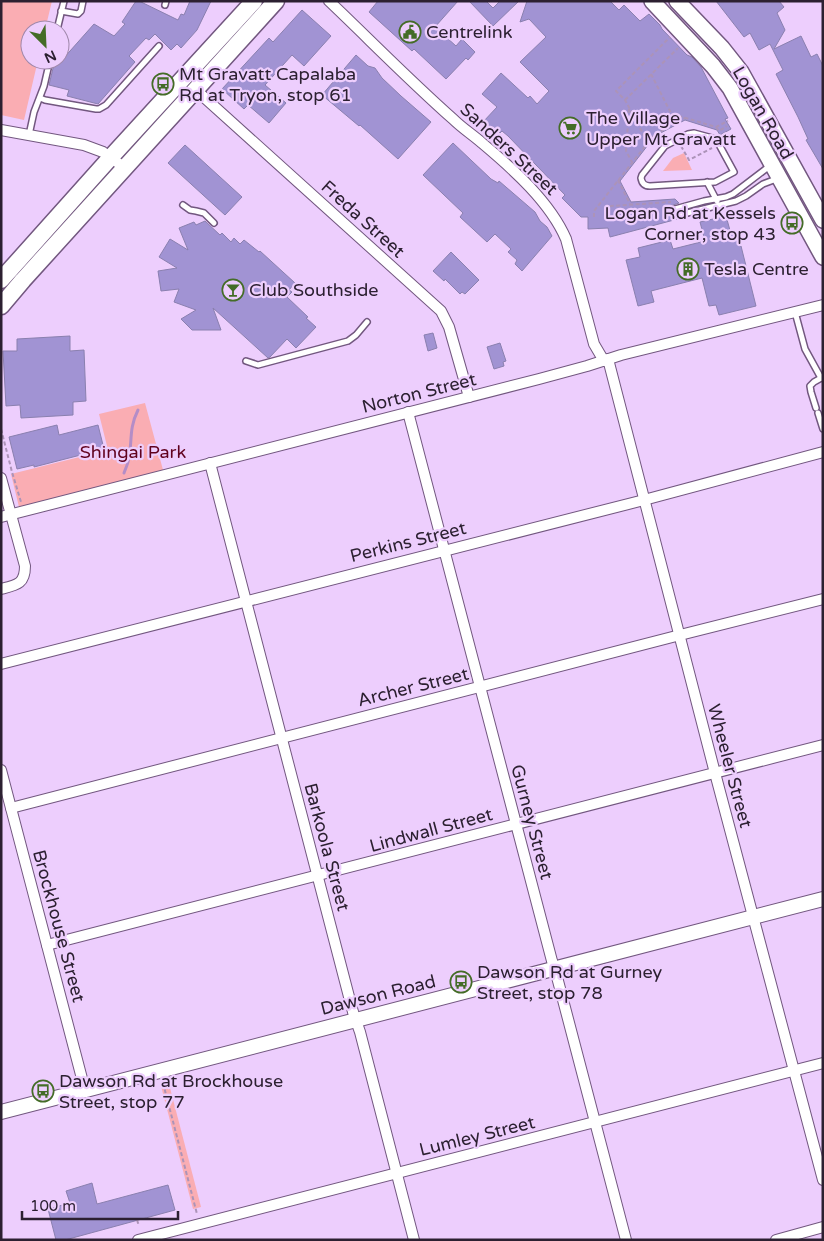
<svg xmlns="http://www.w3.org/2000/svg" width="824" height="1241" viewBox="0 0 824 1241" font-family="'Varela Round',sans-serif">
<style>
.green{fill:#faadb3}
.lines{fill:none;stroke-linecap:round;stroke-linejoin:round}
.stream{stroke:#b48dc7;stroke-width:3}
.building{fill:#a193d3;stroke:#8a80af}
.service-casing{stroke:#72577f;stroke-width:8}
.minor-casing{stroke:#72577f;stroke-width:12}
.secondary-casing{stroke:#72577f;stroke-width:16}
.primary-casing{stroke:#72577f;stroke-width:18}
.trunk-casing{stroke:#72577f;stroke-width:19}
.path{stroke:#ac93b8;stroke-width:2;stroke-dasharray:4 2.5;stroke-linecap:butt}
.service{stroke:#fff;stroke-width:5}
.minor{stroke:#fff;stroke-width:10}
.secondary{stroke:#fff;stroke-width:14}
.primary{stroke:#fff;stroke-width:15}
.trunk{stroke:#fff;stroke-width:16}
.labels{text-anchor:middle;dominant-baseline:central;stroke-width:4.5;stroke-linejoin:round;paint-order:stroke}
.poi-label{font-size:18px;fill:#2c2031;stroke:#edcefd;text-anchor:start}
.street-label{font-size:18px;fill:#2c2031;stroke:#edcefd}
.park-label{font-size:18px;fill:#60011d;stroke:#edcefd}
</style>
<rect width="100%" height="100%" fill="#edcefd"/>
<g class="green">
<path d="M1,1H52L45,30H30V60H38L24,120L1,115Z"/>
<path d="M684,153L692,170L663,171L673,158Z"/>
<path d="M145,403L163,470L19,507L11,474L108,450L99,414Z"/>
<path d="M169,1084L201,1207L193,1209L161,1086Z"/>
</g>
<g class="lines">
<path class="stream" d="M124,473C125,470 127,466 128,462C133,443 128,430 138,410"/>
</g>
<g class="building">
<path d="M136,1H139L178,20L181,14L184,15L190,1H211L197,30L181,48L177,44L171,50L155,34L149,40L146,38L129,56L135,62L98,104L67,96L69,90L49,85L55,60H62L94,24L114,36L125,24L122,22Z"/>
<path d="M378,1H458L435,27L456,46L462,39L475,52L468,60L466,58L446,79L414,49L412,51L369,12Z"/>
<path d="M469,1H486L493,8L500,1H519L493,26Z"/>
<path d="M527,1H610L619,10L624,5L640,21L649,14L660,25L662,29L687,55L692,57L701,67L728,118L725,119L731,129L720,135L717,130L685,120L655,136L620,181L631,202L675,199L679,203L673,205L671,207V211L672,212L671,218L674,220L610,237L608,228L588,229V217H581L562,198L565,195L508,136L502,131L500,133L492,126L490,128L483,122L497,107L482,94L501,73L528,98L530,96L537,104L549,91L520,62L546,37L529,19L520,22Z"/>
<path d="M716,1H779L784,7L777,13L785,30L774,49L801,36L811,57L817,54L823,66V169L806,140L808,139L798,117L776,74L783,70L770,44L759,50L750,33L744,37Z"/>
<path d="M302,10L331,36L304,66L292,55L265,85L286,103L269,123L248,105L244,109L222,89L269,38L273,42Z"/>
<path d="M356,55L368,66L375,68L382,78L401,96L431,122L398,159L360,125L359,126L322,95Z"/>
<path d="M453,143L491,179L498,183L499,181L535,212L540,221L547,227L552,236L522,271L515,264L517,260L508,252L511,249L495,234L487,242L460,217L463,213L423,175Z"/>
<path d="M185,145L242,197L225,215L168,163Z"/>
<path d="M726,216L731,234L735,233L739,246H741L756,306L719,315L716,305L709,306L702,278L651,291L654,302L638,306L626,260L640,257L638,248L670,240L673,249L705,241L700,222Z"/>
<path d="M205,221L220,235L222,233L231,242L234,238L240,244L244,240L259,252L260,251L295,283L289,290L292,292L287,297L308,317L306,318L316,327L296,348L287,339L270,357L268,358L213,308L221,330H192L181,319L196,310L174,302L179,289L161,291L158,271L177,268L159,257L170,239L188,250L179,228L194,222L196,225Z"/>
<path d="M451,252L479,280L465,294L462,292L460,294L445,279L444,281L433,271Z"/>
<path d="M433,333L437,348L428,351L424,335Z"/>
<path d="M70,336V351L84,350L86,401L73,402V415L21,418L20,405L6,406L3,351H17V339Z"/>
<path d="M500,343L506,361L503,362L504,366L494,369L487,347Z"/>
<path d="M57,425L59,435L98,425L104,449L34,467V465L17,469L9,437Z"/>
<path d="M92,1183L97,1204L168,1185L175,1210L65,1240H56L48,1209L70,1203L66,1191Z"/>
</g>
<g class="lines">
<g class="service-casing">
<g id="service">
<path d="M165,5L166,1"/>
<path d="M61,11L78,14L81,11L83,1"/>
<path d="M57,30L64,1"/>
<path d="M40,98L45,100L96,109H99L106,105L159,46"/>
<path d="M694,133L716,139L734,172L715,182L650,186C645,186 642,184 641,178L642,175L665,146L688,134Z"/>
<path d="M29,135L34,112L44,86L50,60"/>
<path d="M707,182L717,201"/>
<path d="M183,205L190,210L196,211L204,213L214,223"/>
<path d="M675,209L704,201L726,197L733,194L771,165"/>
<path d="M675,216L736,201L746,196L763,184L779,178"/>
<path d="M795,312L805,349L821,378"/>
<path d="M246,361L258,365L348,341L356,335L367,322"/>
<path d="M816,408L811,392L810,386L814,382L823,377"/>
<path d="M818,413L823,429"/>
</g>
</g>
<g class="minor-casing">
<g id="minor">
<path d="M329,1C370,40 410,81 453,119C462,128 473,135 482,143C513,169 550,202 566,239L594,344L604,361"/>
<path d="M196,90L441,311L449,327L469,397"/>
<path d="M1,130L84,145L103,152L125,168"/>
<path d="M608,359L715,773L823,1180"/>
<path d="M408,412L552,961L557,977L626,1240"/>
<path d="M210,463L353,1012L360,1032L414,1240"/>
<path d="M1,478L25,566C25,584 17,585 1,589"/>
<path d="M1,517L539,379L587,366L621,355L823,305"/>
<path d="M1,664L644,500L823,452"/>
<path d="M1,770L85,1090"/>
<path d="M11,808L684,634L823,599"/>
<path d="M47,945L823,745"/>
<path d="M138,1240L823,1063"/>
<path d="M776,1240L823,1227"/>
</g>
</g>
<g class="secondary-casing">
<path id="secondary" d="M1,1112L823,899"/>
</g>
<g class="primary-casing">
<g id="primary">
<path d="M652,1L713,66L730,88L823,257"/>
<path d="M677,1L722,48L741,72L823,220"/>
</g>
</g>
<g class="trunk-casing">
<g id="trunk">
<path d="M1,280L111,157L254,1"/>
<path d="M1,306L23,280L276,1"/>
</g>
</g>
<g class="path">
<path d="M651,74L676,123"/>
<path d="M625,100L678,48"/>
<path d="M629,109L626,151L632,162"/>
<path d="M672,114L716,127L728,121"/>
<path d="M716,127L719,131L727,126"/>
<path d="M648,143L625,100L616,91L670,37"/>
<path d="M681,146L689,160L712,148"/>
<path d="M618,180L630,204"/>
<path d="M594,217V211L654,135L685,118"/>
<path d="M609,219L608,209L611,206L671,202"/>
<path d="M1,429L12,472L21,502"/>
<path d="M163,1083L197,1214"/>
<path d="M137,1220L139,1226"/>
</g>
<use href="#service" class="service"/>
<use href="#minor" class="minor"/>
<use href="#secondary" class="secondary"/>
<use href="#primary" class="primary"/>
<use href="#trunk" class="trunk"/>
</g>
<defs>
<g id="civic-ring" transform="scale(1.125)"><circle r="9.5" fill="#edcefd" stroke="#446c27" stroke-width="1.5"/><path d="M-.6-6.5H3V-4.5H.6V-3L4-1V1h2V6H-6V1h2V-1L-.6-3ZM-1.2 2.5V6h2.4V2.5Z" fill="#446c27"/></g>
<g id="bus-ring" transform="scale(1.125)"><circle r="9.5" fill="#edcefd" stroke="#446c27" stroke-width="1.5"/><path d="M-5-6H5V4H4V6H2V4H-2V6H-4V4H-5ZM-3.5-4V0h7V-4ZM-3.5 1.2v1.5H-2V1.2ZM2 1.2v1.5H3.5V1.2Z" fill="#446c27"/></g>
<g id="supermarket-ring" transform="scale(1.125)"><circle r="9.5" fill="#edcefd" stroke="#446c27" stroke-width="1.5"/><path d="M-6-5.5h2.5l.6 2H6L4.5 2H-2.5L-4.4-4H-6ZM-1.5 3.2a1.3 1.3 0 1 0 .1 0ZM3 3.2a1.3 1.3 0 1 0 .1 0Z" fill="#446c27"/></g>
<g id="building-ring" transform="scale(1.125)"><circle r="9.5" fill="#edcefd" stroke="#446c27" stroke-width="1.5"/><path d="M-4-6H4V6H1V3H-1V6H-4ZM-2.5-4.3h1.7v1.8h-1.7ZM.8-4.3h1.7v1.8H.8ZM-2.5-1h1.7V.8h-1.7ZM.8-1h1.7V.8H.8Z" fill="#446c27"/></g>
<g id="bar-ring" transform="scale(1.125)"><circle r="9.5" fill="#edcefd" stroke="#446c27" stroke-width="1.5"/><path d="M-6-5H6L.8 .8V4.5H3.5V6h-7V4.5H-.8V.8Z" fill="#446c27"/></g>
</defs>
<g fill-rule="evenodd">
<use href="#civic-ring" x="410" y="32"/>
<use href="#bus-ring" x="163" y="84"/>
<use href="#supermarket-ring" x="570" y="128"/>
<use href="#bus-ring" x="792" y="223"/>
<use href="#building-ring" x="688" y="269"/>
<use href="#bar-ring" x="233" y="290"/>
<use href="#bus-ring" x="461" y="982"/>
<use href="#bus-ring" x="43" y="1091"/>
</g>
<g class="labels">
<g class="poi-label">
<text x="426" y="32">Centrelink</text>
<text x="179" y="74">Mt Gravatt Capalaba<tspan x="179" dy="21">Rd at Tryon, stop 61</tspan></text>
<text x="586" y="118">The Village<tspan x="586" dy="21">Upper Mt Gravatt</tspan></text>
<text x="776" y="213" text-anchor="end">Logan Rd at Kessels<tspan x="776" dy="21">Corner, stop 43</tspan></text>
<text x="704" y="269">Tesla Centre</text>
<text x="249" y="290">Club Southside</text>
<text x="477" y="972">Dawson Rd at Gurney<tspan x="477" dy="21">Street, stop 78</tspan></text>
<text x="59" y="1081">Dawson Rd at Brockhouse<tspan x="59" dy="21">Street, stop 77</tspan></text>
</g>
<g class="street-label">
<text transform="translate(763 113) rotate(60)">Logan Road</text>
<text transform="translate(509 149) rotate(43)">Sanders Street</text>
<text transform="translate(363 219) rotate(42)">Freda Street</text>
<text transform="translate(419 393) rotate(-14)">Norton Street</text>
<text transform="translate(408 542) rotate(-14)">Perkins Street</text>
<text transform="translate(413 687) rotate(-14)">Archer Street</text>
<text transform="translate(730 766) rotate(75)">Wheeler Street</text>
<text transform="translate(532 822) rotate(75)">Gurney Street</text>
<text transform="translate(431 830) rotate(-15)">Lindwall Street</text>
<text transform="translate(327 847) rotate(75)">Barkoola Street</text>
<text transform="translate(59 926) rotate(75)">Brockhouse Street</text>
<text transform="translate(378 995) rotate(-14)">Dawson Road</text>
<text transform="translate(477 1136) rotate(-14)">Lumley Street</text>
</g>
<g class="park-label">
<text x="133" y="452">Shingai Park</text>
</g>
</g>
<rect width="824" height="1241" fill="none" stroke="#2c2031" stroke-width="5"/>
<g transform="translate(45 45) rotate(156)"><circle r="24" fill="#edcefd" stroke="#a088ab"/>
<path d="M0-4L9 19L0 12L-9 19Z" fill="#446c27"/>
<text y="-8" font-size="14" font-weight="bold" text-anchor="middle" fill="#2c2031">N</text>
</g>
<path d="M22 1211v8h156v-8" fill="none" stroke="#2c2031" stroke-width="2.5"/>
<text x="30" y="1211" font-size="15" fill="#2c2031" stroke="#edcefd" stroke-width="4" paint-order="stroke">100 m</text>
</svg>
